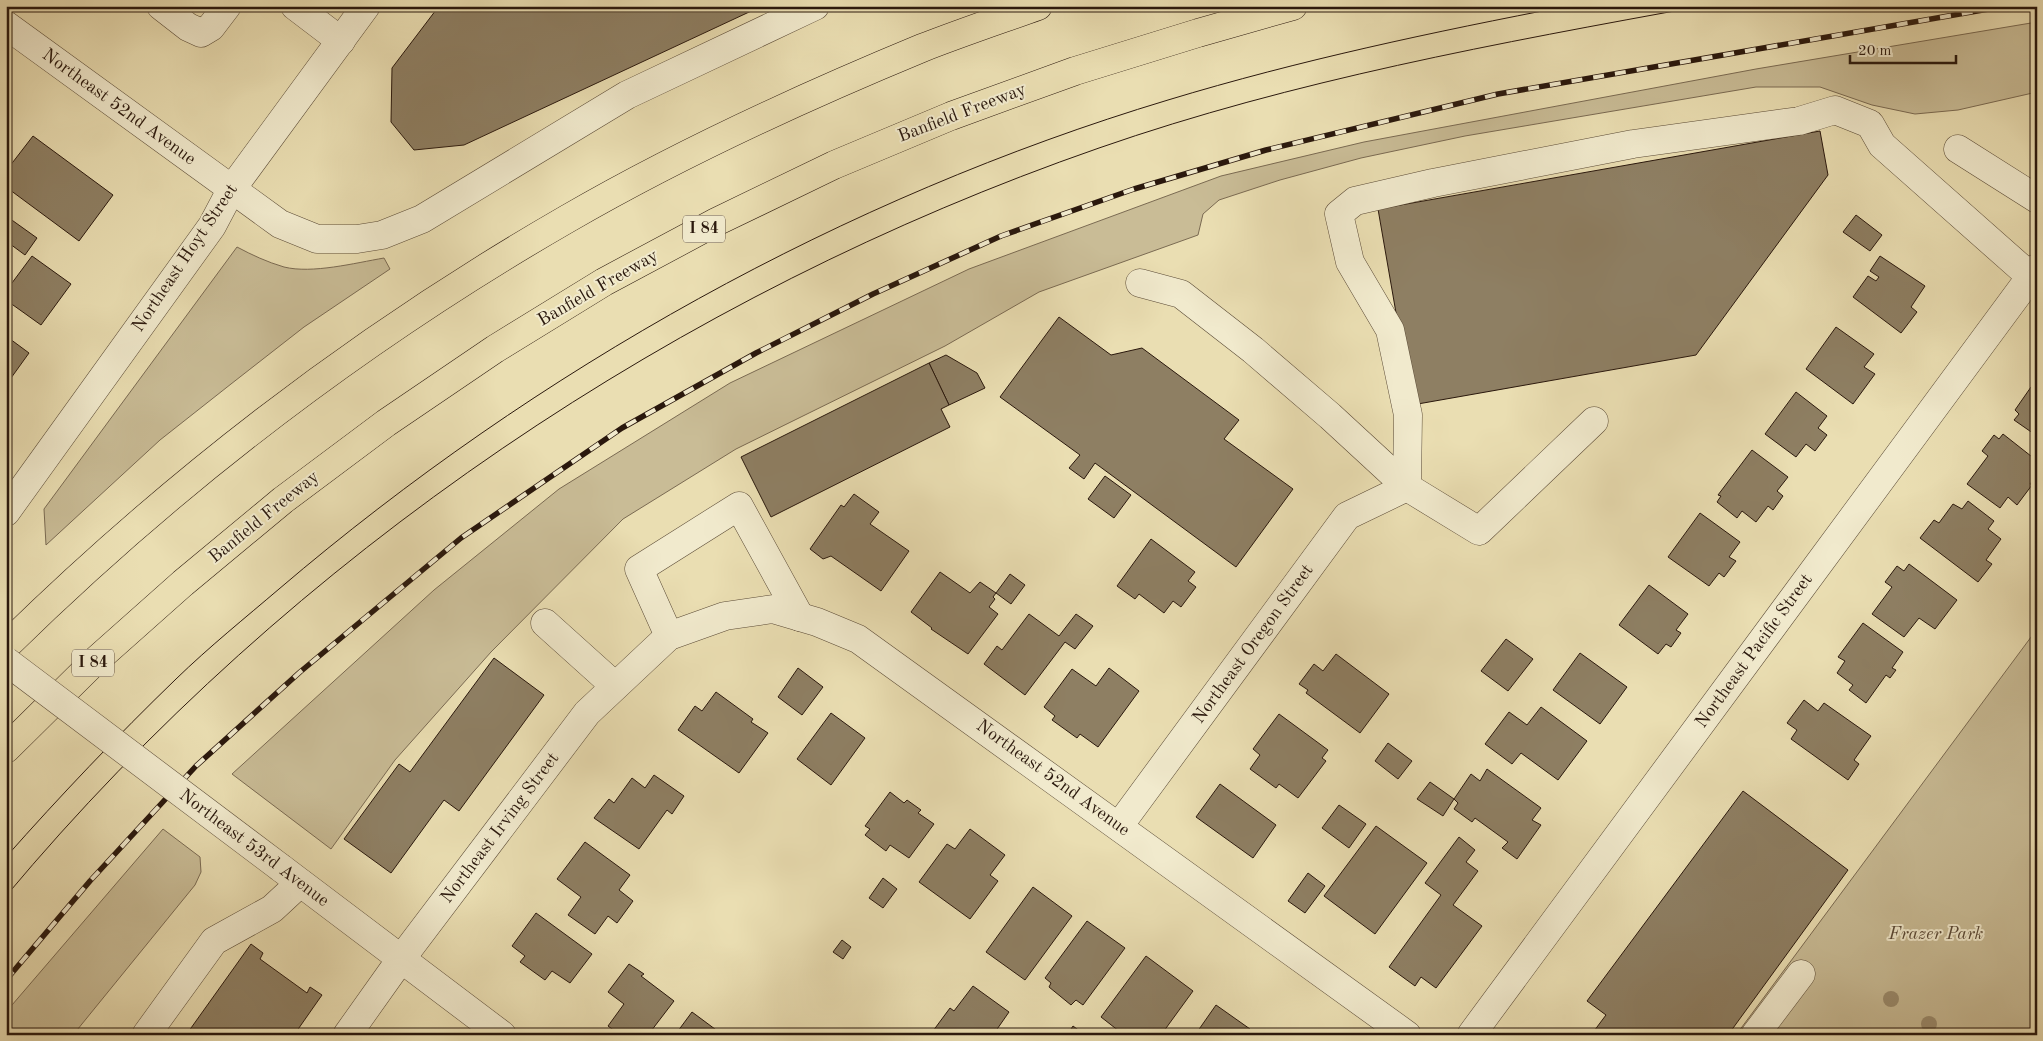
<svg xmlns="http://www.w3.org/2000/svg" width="2043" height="1041" viewBox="0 0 2043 1041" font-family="'Old Standard TT',serif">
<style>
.green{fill:#c9bc96;stroke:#7a6a52}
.building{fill:#8e7f63;stroke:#2a180d}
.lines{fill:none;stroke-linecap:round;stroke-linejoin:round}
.minor-casing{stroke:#5a4a36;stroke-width:29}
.highway-casing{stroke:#2a180d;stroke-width:29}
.minor{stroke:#f1eacd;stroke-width:28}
.highway{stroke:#eadeb2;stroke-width:28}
.tram{stroke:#2a180d;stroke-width:1}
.rail-casing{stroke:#2a180d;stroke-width:5.5}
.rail{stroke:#f1eacd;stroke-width:4;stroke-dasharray:11;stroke-linecap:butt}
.minor-bridge-casing{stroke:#5a4a36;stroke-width:29;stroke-linecap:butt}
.minor-bridge{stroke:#f1eacd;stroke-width:28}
.tree{fill:#9b8c6e}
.labels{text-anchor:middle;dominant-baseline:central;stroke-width:4;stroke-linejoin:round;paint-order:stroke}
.shield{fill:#f1eacd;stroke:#665747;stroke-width:1}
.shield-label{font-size:16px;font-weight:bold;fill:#2a180d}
.street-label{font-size:18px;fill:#2a180d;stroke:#f1eacd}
.park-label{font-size:18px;font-style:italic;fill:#5a4936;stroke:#f1eacd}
</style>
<rect width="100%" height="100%" fill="#eadeb2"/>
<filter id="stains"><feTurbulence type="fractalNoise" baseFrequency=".004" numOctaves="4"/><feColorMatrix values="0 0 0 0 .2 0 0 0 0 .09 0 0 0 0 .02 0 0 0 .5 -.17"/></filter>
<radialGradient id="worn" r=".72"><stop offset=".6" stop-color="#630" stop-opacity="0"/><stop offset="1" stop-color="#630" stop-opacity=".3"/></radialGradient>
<g class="green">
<path d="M2037,22V92L1958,110L1915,114L1872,105L1820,87H1756L1465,136L1361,158L1280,180L1219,200L1203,214L1198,235L1039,292L945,346L736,449L623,519L491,652L395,760L331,849L232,774L434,590L559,489L730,383L969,269L1221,176L1364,142L1756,69Z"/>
<path d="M237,247C252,255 267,262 284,267C312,274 355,263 384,258L390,269L304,327L231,384L160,440L46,545L44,509Z"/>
<path d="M2037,629V1035H1736Z"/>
<path d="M163,829L200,857L201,872L195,885L73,1035H6V1012Z"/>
</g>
<g class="building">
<path d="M439,6H762L464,145L414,150L391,122L392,68Z"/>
<path d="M1820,131L1828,175L1696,355L1412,405L1378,209Z"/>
<path d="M33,136L113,195L79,241L6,187V171Z"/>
<path d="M1856,215L1882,235L1870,251L1843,232Z"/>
<path d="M9,218L37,238L25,255L6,241V222Z"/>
<path d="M32,256L71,284L41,325L6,300V291Z"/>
<path d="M1880,256L1925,286L1911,307L1917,312L1901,333L1853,297L1868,276L1876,281L1879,277L1870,271Z"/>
<path d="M1059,317L1111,355L1142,348L1239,420L1224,439L1293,489L1236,567L1095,463L1084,479L1069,468L1080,455L1000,397Z"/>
<path d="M1836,327L1874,354L1864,367L1875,374L1853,404L1806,369Z"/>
<path d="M6,336L29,353L6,385Z"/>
<path d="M946,355L977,373L985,388L949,405L929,363Z"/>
<path d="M929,363L949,405L941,409L950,427L771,517L741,457Z"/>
<path d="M2031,387L2036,391L2037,389V436L2014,420L2019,414L2015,410Z"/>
<path d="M1796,392L1827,416L1818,428L1827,435L1815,451L1806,444L1796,457L1765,434Z"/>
<path d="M2003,434L2036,460L2032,465L2037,469V475L2030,484L2032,485L2017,505L2008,497L2000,508L1967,484L1988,456L1982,451L1994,435L1999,439Z"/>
<path d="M1752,450L1788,477L1777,491L1783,496L1773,510L1768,506L1756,522L1742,511L1737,518L1717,502L1721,496L1718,495Z"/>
<path d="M1105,476L1131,495L1114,518L1088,499Z"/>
<path d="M854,494L879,512L870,524L909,551L881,591L831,556L823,559L810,549L841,505L844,507Z"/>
<path d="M1968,501L1994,521L1988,529L2001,539L1986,560L1992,564L1978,582L1920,538L1934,520L1939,523L1953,504L1962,509Z"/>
<path d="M1700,513L1740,542L1729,557L1736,561L1724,577L1719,573L1709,586L1668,557Z"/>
<path d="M1151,539L1195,572L1188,581L1196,587L1181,607L1173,601L1164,613L1139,594L1135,599L1117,586Z"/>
<path d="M1909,564L1957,600L1935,629L1919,618L1904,637L1872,614L1892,587L1885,582L1897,566L1904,571Z"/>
<path d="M940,572L970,593L980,582L996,593L993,597L995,599L989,607L998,614L968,654L931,629L932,628L911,612Z"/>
<path d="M1010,574L1025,585L1011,604L996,593Z"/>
<path d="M1649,585L1688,614L1676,630L1681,633L1671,647L1666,644L1658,654L1619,625Z"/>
<path d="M1029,614L1059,636L1076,614L1093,626L1075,649L1065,642L1025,695L984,664L997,646L1002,650Z"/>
<path d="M1863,623L1903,652L1892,668L1896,670L1890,678L1886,675L1866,703L1849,690L1853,685L1837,673L1845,661L1838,657Z"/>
<path d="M1506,639L1533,659L1508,691L1481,671Z"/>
<path d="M1580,653L1627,687L1600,724L1553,690Z"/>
<path d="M1336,654L1389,694L1360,733L1306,693L1308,690L1299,684L1314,664L1323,671Z"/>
<path d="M494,658L544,695L459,811L444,800L391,873L344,839L399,764L410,772Z"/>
<path d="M798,668L823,687L802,715L778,697Z"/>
<path d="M1109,668L1139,691L1098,747L1080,734L1077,738L1052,720L1055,716L1044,707L1072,669L1096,686Z"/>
<path d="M716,692L753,719L751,722L768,733L739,773L678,730L695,706L702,711Z"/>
<path d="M1804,700L1818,711L1824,703L1871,736L1854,760L1859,764L1848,780L1791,739L1797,730L1787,723Z"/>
<path d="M1541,707L1587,741L1558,780L1521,753L1512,764L1485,744L1509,712L1527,725Z"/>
<path d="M831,713L865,738L831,785L797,759Z"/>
<path d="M1279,714L1328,750L1322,758L1326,761L1298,798L1279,784L1276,788L1250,769L1260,755L1253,749Z"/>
<path d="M1388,743L1412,761L1398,779L1375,761Z"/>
<path d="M1487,769L1541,808L1532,820L1541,825L1517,859L1502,848L1508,842L1475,818L1472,822L1454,809L1458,803L1454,799L1443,816L1417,799L1430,782L1454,799L1471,774L1480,781Z"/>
<path d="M654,775L684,796L672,814L667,810L639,849L594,818L609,799L614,803L632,778L645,788Z"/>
<path d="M1220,784L1276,825L1253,858L1196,817Z"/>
<path d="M1743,791L1848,870L1728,1035H1591L1606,1015L1587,1001Z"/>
<path d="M890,792L904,803L907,800L921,810L918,813L934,824L909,858L890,845L886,851L865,835L870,829L865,826Z"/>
<path d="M1339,805L1366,824L1349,848L1322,828Z"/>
<path d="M1376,826L1427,863L1375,934L1324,896Z"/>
<path d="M970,829L1005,855L990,875L998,881L970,919L919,882L947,844L955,849Z"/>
<path d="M1459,837L1475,850L1466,862L1478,871L1453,905L1482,926L1436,988L1421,977L1415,986L1389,967L1441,895L1425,883Z"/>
<path d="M585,842L630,875L619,890L633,901L617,923L608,916L595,934L568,915L581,897L557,879Z"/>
<path d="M1308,873L1325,886L1305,913L1288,901Z"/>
<path d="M883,878L897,889L883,908L869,898Z"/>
<path d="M1033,887L1072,916L1025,980L986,952Z"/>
<path d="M536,913L592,954L570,983L552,971L545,980L520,962L525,956L512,946Z"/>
<path d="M1087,921L1125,948L1083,1005L1076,1000L1071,1005L1049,987L1051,983L1045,978Z"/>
<path d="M842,940L851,947L843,959L833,952Z"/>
<path d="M251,944L263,953L260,959L307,993L310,987L322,995L294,1035H186Z"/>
<path d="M1146,956L1193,991L1161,1035H1124L1101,1017Z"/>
<path d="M629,964L644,974L641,976L674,1001L648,1035H620L608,1026L624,1004L608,992Z"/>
<path d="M973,986L1009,1012L993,1035H930L950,1008L954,1011Z"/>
<path d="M1216,1005L1250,1029L1246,1035H1195Z"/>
<path d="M692,1012L723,1035H675Z"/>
<path d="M1073,1026L1085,1035H1067Z"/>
</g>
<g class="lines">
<g class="minor-casing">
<g id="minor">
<path d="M161,6L188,27L201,33L211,27L227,6"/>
<path d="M295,6L341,41"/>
<path d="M6,25L280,224L317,239H357L382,235L422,219L627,95L815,6"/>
<path d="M1958,149L2037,199"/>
<path d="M1140,283L1181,294L1253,350L1330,416L1407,487L1479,531L1594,421"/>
<path d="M1407,487L1408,415L1390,330L1350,262L1339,214L1355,201L1433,183L1633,144L1799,121L1835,110L1870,124L1882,145L2030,276"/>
<path d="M6,512L212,226L231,190L366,6"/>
<path d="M545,623L615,686"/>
<path d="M669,636L639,569L739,506L800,617"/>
<path d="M1119,826L1347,516L1407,487"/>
<path d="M281,868L502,1035"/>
<path d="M146,1035L214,941L272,909L300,883"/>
<path d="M347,1035L401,959L587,713L669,636L725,616L773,609L817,622L858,639L1407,1035"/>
<path d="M1471,1035L2037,268"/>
<path d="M1755,1035L1801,974"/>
</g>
</g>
<g class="highway-casing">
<g id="highway">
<path d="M6,646C174,481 364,336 567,219C681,153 801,98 922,48C960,33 999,20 1038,6"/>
<path d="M6,749L93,663L183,583L283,500L386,423L495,349L604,282L716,222L834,165L951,116L1075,71L1198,33L1293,6"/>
</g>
</g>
<use href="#minor" class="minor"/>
<use href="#highway" class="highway"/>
<g class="tram">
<path d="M6,857C60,796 117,736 176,679C209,647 245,618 279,589C537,369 843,198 1168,100C1300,60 1433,32 1568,6"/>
<path d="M6,896C292,554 679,294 1099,148C1294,80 1499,43 1702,6"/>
</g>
<g class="rail-casing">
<path id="rail" d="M6,980L90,881L196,766L300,672L461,538L622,428L756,353L873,294L1001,236L1134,189L1266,150L1498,94L2006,6"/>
</g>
<use href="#rail" class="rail"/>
<g class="minor-bridge-casing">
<path id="minor-bridge" d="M6,661L281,868"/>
</g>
<use href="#minor-bridge" class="minor-bridge"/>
</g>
<g class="tree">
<circle cx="1891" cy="999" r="8"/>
<circle cx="1929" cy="1024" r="8"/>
</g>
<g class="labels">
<g class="shield">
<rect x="683" y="215.5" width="42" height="27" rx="4"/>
<rect x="72" y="649.5" width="42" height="27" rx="4"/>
</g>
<g class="shield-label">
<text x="704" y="229">I 84</text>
<text x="93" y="663">I 84</text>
</g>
<g class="street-label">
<text transform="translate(119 107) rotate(36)">Northeast 52nd Avenue</text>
<text transform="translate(962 113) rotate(-21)">Banfield Freeway</text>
<text transform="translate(185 258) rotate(-56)">Northeast Hoyt Street</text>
<text transform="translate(598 288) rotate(-30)">Banfield Freeway</text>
<text transform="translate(264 517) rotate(-39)">Banfield Freeway</text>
<text transform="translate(1253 644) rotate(-54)">Northeast Oregon Street</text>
<text transform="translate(1754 651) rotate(-54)">Northeast Pacific Street</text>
<text transform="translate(1053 778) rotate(36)">Northeast 52nd Avenue</text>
<text transform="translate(500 828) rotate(-53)">Northeast Irving Street</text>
<text transform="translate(254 848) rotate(37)">Northeast 53rd Avenue</text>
</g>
<g class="park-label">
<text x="1936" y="934">Frazer Park</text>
</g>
</g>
<rect width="2043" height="1041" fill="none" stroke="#eadeb2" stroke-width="25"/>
<rect x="8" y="8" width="2028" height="1026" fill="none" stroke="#2a180d" stroke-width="2.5"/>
<rect x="12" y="12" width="2018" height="1016" fill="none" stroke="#2a180d"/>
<path d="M1850 55v8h106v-8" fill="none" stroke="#2a180d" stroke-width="2.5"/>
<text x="1858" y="55" font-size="15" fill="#2a180d" stroke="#f1eacd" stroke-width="4" paint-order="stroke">20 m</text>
<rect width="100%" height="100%" filter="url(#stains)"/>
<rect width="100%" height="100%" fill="url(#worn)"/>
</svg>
